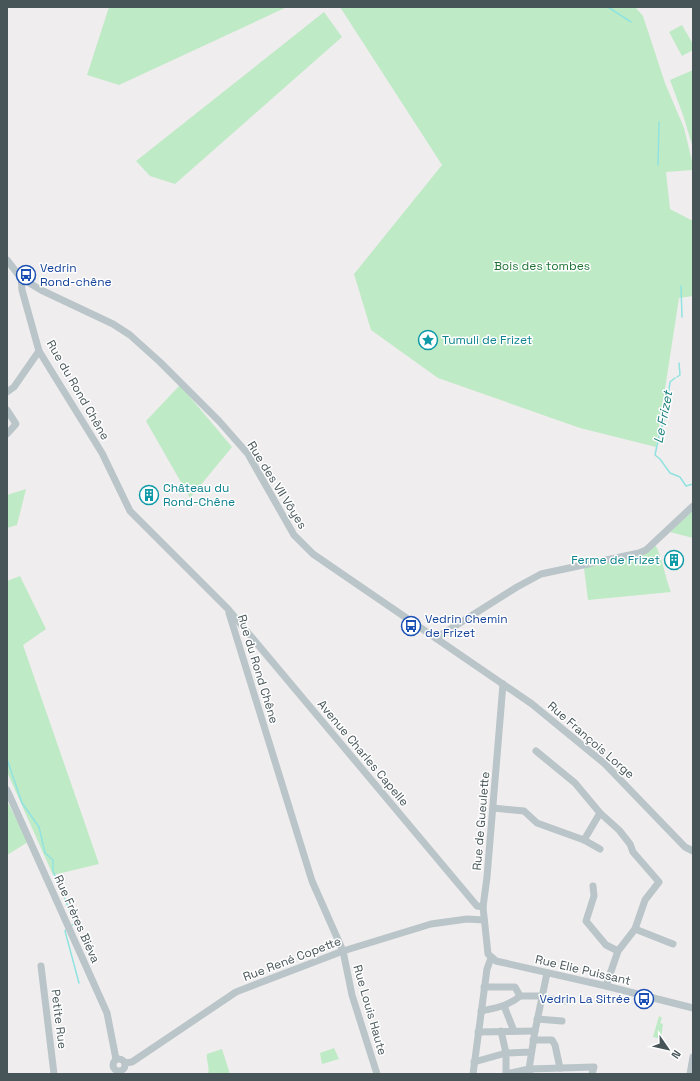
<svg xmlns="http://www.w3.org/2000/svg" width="700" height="1081" viewBox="0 0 700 1081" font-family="'Space Grotesk',sans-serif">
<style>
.green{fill:#bfeac6}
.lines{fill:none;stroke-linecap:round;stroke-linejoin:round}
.stream{stroke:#90e3e0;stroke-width:1.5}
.minor{stroke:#bac5c9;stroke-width:7}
.labels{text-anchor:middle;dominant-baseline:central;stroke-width:3;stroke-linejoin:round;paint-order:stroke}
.park-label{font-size:12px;fill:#1f7335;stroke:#fff}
.transit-label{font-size:12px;fill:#164399;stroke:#fff;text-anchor:start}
.culture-label{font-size:12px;fill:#0d838f;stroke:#fff;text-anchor:start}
.street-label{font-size:12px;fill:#475559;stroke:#fff}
.water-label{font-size:13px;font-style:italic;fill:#187f7b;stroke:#fff}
</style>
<rect width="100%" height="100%" fill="#f0edee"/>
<g class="green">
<path d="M109,7H287L119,85L87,75Z"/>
<path d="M340,7H635L643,16L665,83L684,128L693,165V170L666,172L670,209L691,220H693V296L679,298L656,447L580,428L438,378L371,330L354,274L442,165Z"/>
<path d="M324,12L342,37L175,184L150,176L136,161Z"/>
<path d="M682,25L693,44V50L682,56L669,32Z"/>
<path d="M693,70V148L683,115L670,80Z"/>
<path d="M180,385L232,447L190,498L146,421Z"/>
<path d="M26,489L17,525L7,528V495Z"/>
<path d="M693,509V538L670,532Z"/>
<path d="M656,546C663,560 665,577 671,592L588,600L584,568Z"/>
<path d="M20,576L46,629L23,645L99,864L53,875L7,772V581Z"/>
<path d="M7,801L28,842L7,855Z"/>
<path d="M659,1016L662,1018L660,1023L663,1024L661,1039L653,1037Z"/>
<path d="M334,1048L339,1059L322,1064L320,1053Z"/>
<path d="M222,1049L230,1074H208C210,1067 206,1061 207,1054Z"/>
</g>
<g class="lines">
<g class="stream">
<path d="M608,7L631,22"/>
<path d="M658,165L659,122"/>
<path d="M681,286L682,317"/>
<path d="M677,377L680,375L679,363"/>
<path d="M675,378L670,382L666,414L659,436L655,455L660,459L670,473L680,477L686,486L693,484"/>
<path d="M7,759L22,803L39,827L45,853L53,860V871L75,923L71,926"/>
<path d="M67,929L65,931L79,983"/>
</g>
<g class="minor">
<path d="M7,260L21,278L22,290L39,351L102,453L130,511L228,609L477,906L483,907"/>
<path d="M21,278L41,290L113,324L130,335L160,362L219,421L248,454L294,535L313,554L532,704L605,764L685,847L693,851"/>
<path d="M7,392L14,387L39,351"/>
<path d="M7,410L16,424L7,434"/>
<path d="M229,613L312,881L343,951L352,995L377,1074"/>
<path d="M436,638L517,587L541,574L639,553L646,550L693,506"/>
<path d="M503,684L487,877L483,907L488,954L496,961L606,986L693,1008"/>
<path d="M536,751L575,783L600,813"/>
<path d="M7,790L107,1013L116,1059"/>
<path d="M493,808L524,811L537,823L584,840L600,813L619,830L630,844L633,852L659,882L645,900L635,929L618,951L606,986"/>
<path d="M584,840L600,849"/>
<path d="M593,886L594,896L586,921L606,945L618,951"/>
<path d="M635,929L673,944"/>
<path d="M41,966L54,1074"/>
<path d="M484,987H515L520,996"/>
<path d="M542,998L567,1001"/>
<path d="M504,1006L514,1031"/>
<path d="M481,1011C495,1008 509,1006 520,996H542"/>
<path d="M537,1019L562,1021"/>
<path d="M478,1032L535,1031"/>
<path d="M533,1040H552L555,1045L560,1068"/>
<path d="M531,1052L506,1053V1074L529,1069L535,1031L547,973"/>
<circle cx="119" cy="1065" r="6"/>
<path d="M474,1062L506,1053L501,1031"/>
<path d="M125,1063L132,1062L236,992L343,951L431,924L467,919L484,920"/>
<path d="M473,1074L487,969L491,958"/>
<path d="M530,1074L529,1069L594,1067L592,1074"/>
<path d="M690,1074L693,1057"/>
</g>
</g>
<defs>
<g id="bus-ring" transform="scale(1)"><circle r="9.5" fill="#fff" stroke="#1a4fb4" stroke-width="1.5"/><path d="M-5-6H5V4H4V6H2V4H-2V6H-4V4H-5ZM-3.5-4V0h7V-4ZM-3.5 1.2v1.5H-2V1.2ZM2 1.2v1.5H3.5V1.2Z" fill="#1a4fb4"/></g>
<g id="sight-ring" transform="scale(1)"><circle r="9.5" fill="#fff" stroke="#0f9aa8" stroke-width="1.5"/><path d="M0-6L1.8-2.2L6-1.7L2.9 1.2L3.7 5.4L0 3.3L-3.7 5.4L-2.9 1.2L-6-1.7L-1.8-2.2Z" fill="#0f9aa8"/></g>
<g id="building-ring" transform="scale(1)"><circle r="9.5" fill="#fff" stroke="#0f9aa8" stroke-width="1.5"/><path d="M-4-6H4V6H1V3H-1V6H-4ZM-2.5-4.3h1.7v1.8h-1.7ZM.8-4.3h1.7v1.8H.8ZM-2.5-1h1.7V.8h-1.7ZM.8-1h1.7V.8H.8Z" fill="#0f9aa8"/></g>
</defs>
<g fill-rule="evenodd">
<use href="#bus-ring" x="26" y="275"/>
<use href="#sight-ring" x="428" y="340"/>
<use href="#building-ring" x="149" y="495"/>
<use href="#building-ring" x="674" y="560"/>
<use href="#bus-ring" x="411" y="626"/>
<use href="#bus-ring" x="644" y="999"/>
</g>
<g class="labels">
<g class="park-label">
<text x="542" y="266">Bois des tombes</text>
</g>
<g class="transit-label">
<text x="40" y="268">Vedrin<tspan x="40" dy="14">Rond-chêne</tspan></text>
<text x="425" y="619">Vedrin Chemin<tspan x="425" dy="14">de Frizet</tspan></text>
<text x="630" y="999" text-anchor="end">Vedrin La Sitrée</text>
</g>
<g class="culture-label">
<text x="442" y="340">Tumuli de Frizet</text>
<text x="163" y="488">Château du<tspan x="163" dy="14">Rond-Chêne</tspan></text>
<text x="660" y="560" text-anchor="end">Ferme de Frizet</text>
</g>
<g class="street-label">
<text transform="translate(78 390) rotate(60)">Rue du Rond Chêne</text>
<text transform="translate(277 485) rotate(58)">Rue des VII Vôyes</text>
<text transform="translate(258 669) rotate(73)">Rue du Rond Chêne</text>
<text transform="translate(591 740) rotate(41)">Rue François Lorge</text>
<text transform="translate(363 753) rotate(50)">Avenue Charles Capelle</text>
<text transform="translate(481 821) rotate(-85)">Rue de Gueulette</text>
<text transform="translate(77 919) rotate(66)">Rue Frères Biéva</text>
<text transform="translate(292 959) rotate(-21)">Rue René Copette</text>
<text transform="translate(583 970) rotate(13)">Rue Elie Puissant</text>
<text transform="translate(370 1010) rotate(74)">Rue Louis Haute</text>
<text transform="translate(59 1019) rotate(83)">Petite Rue</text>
</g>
<g class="water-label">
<text transform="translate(663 417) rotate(-79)">Le Frizet</text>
</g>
</g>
<rect width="700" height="1081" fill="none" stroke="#475559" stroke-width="16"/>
<g transform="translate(668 1049) rotate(124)" stroke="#ffffff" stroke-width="3" paint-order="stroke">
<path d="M0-3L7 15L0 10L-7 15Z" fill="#475559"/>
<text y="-6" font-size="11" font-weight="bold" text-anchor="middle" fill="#475559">N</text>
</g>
</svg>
